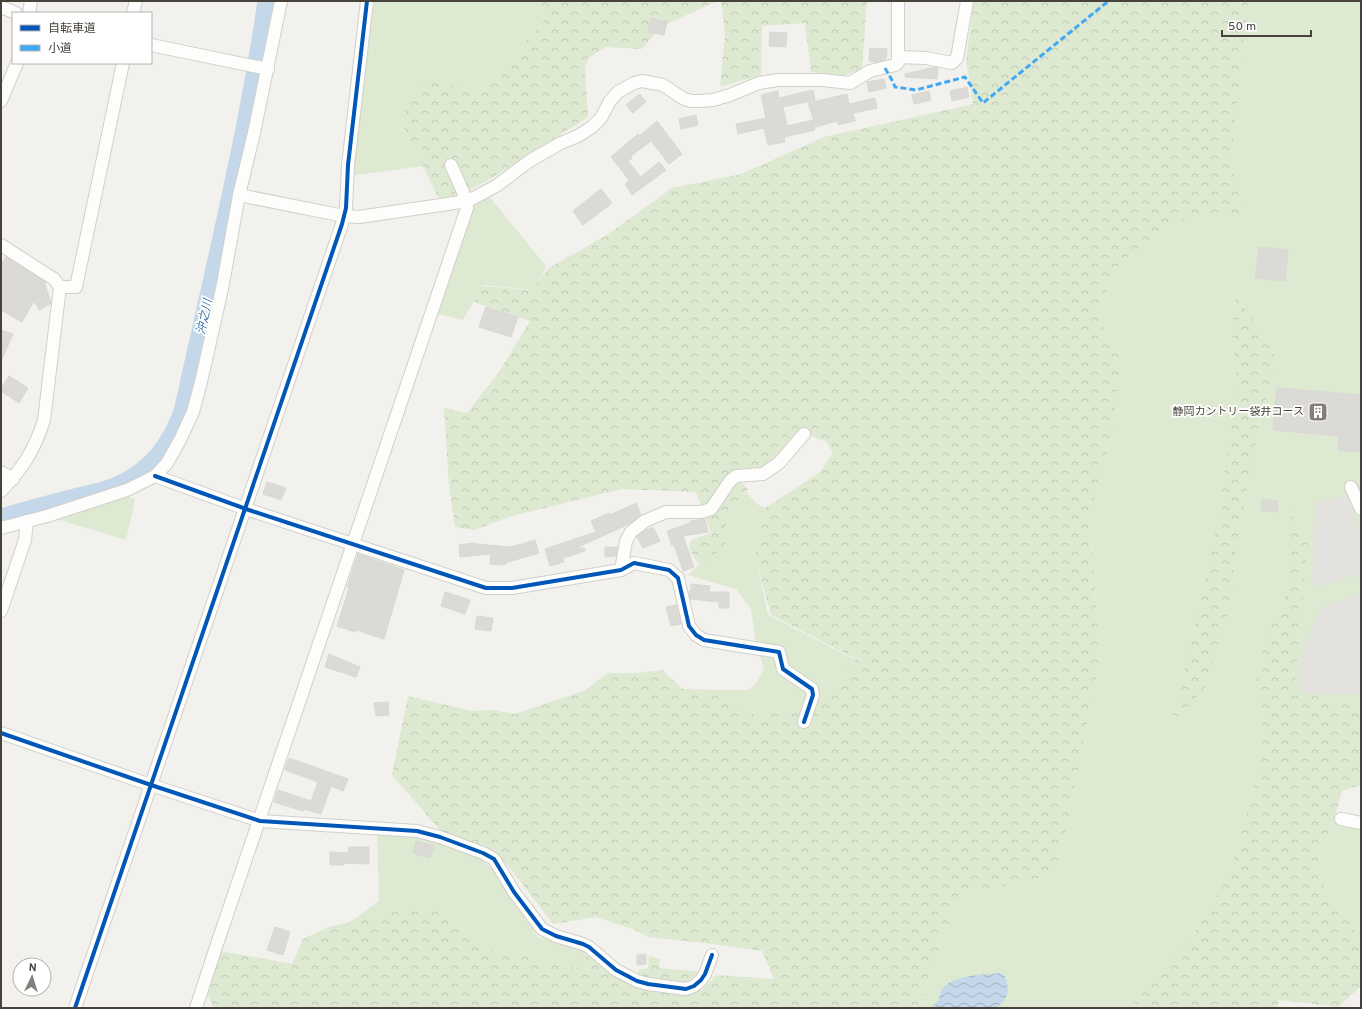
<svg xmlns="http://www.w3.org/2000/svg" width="1362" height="1009" viewBox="0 0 1362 1009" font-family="Overpass,'Noto Sans JP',sans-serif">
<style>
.green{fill:#dee9d1}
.forest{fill:url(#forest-crowns)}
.parking{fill:#e4e2df}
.water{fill:url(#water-waves)}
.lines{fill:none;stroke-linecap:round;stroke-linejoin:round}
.river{stroke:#c4d8ea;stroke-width:21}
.building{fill:#dbdad6;stroke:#dad8d4}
.minor-casing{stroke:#d0cfcb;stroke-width:14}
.minor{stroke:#fdfdfc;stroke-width:12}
.quiet{stroke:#3fa9f5;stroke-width:3;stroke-dasharray:6 3;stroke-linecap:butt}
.cycleway-casing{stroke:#fff;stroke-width:6}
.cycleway{stroke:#0057b8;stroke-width:4}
.labels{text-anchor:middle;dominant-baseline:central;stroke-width:3.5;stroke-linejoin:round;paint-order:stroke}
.poi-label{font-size:11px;fill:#48433a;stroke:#fff;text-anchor:end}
.water-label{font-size:12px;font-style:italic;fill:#3e75a8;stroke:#fff}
</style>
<defs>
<pattern id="forest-crowns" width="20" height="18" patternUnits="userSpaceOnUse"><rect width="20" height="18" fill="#dee9d1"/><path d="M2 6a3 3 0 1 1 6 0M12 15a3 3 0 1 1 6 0" fill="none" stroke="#c0c9b4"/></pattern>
<pattern id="water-waves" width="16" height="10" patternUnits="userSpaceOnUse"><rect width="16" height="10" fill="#c4d8ea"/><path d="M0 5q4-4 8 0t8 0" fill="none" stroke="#a1b1bf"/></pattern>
</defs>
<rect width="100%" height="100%" fill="#f2f1ee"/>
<g class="green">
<path d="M374,1H541L543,23L481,91L401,122L423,166L348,176Z"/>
<path d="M1247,1H1361V784L1321,795L1190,1008H918L958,896L1057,873L1100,659L1090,515L1122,358L1097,317L1121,262L1201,207Z"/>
<path d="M488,195L546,266L535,290L483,285L463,320L434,313L470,212L478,201Z"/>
<path d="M746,492L757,504L765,508L756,559L768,615L856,660L826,707L758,717L718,690H748L756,683L764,668L757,649L751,609L736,589L688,575L698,565L725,545L727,516Z"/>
<path d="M128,496L135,500L126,540L47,516Z"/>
<path d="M1335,816L1361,821V948L1314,872Z"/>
<path d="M377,830L418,836L481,859L501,878L517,907L538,937L583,947L589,970L489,949L430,906L349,923L379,901Z"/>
</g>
<g class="forest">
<path d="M541,1H718L660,27L642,49L605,47L588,58L585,67L588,117L490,179L442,205L401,122L421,79L481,91L543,23Z"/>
<path d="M721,1H867L862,69L841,76L811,72L805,23L762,26L761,75L720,87L725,34Z"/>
<path d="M974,1H1248L1231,157L1244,214H1192L1121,262L1097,316L1122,358L1110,442L1090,515L1100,659L1057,874L958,896L918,1008H214L204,987L215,950L292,964L303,939L329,927L390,913L430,906L489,949L589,970L583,947L638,977V970L648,968L649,956L660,959L659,968L702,972L688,993L702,990L716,975L774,979L762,951L713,944L648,937L635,930L596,917L553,924L510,868L496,855L447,838L392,775L408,696L472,711L492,710L515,714L586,690L607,673H639L662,670L683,689L718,690L758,717L824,705L856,659L771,615L755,557L765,508L820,472L833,453L826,441L807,435L773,468L736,477L748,489L727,516L725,545L717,553L698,564L689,548L691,540L711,533L696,492L622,489L512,516L474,530L455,527L449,486L444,408L467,413L499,372L530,321L474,302L481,286L532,290L549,268L607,235L672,188L741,174L824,137L973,104L966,60Z"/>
<path d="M1236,297L1265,334L1276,359L1257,438L1237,540L1230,609L1204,688L1170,727L1187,661L1216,529L1238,386L1232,332Z"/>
<path d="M1288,508L1308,541L1294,697L1301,693L1335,700H1361V785L1342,791L1335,816L1314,872L1361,940V986L1338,1007L1279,1000L1277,1008H1130L1151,977L1191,938L1224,884L1237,850L1260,765L1262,722L1257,692V670L1270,629L1289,588Z"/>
</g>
<g class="parking">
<path d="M1346,495L1361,534V574L1312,587L1315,503Z"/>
<path d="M1361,594V694L1301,693L1302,653L1321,608Z"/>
</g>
<path class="water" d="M1000,973L1005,976C1010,991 1009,998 996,1008H930C932,1006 936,1004 937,1002C940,998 940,992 943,988C956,974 983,975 1000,973Z"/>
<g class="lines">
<path class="river" d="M1,519C26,512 51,505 75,499C90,495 106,493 120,486C154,470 171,446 184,412C214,275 248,139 268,1"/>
</g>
<g class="building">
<path d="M651,18L667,22L664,35L648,32Z"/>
<path d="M770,32L787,33L786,47L769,46Z"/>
<path d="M870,48L887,49L886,59L877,62L869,61Z"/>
<path d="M935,67L938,68L937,79L905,77V74Z"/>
<path d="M884,79L886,88L869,92L867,82Z"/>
<path d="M967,87L969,97L952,101L950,91Z"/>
<path d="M813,90L815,100L783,107L787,126L813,120L815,130L784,137L785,142L768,145L764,128L738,134L736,124L766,118L761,95L778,91L779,98Z"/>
<path d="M929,91L931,100L914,104L912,95Z"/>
<path d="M640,94L646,102L633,113L626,105Z"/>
<path d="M847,94L849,104L875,98L877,108L853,113L855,121L838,125L837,121L816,127L808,103Z"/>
<path d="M696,115L698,125L681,129L679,119Z"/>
<path d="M657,121L682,154L669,164L651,141L631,156L632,158L628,161L641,177L659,162L666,170L632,195L625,184L629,180L611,157L638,134L639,136Z"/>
<path d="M601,189L612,203L583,225L573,211Z"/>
<path d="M1259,247L1288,250L1285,281L1255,278Z"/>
<path d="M6,257L44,281L51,303L50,304L39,310L34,301L22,322L1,310V265Z"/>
<path d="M486,307L518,317L511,337L479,327Z"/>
<path d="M1,330L13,334L1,361Z"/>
<path d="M9,376L28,388L19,403L1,391V389Z"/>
<path d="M1277,388L1361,395V452L1338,450L1339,436L1273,430Z"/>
<path d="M267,482L286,488L281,500L263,494Z"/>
<path d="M1262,499L1278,501L1277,512L1261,510Z"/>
<path d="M636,503L641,515L629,524L576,548H584L585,551L563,558L564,562L550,566L545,549L596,532L591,521L609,513L610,515Z"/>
<path d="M705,519L708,532L683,536L694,567L683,571L674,545L672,546L667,531L690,523V521Z"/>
<path d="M653,527L660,541L643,548L637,537L647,529L648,530Z"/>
<path d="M535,540L539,553L505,563V565L490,564L491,554L460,557L459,545L475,543L476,544L511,547Z"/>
<path d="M605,547H617L616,556L605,557Z"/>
<path d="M358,554L404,570L384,639L356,630L355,632L337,626L349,588L347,587Z"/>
<path d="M691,584L710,586L709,592H729V608H719V602L690,599L689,591H691Z"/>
<path d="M445,592L470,600L465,614L441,606Z"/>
<path d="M676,605L681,624L671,626L666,607Z"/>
<path d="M477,616L493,618L491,631L475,629Z"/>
<path d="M329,654L360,667L356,677L325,667Z"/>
<path d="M388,702L389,715L376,716L374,703Z"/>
<path d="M289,758L348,779L343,791L331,786L321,814L304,809L303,811L274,802L278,790L311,801L318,782L285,770Z"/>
<path d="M416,841L434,846L430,858L413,853Z"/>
<path d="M349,847H369V864L344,863L343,865H330V852L348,853Z"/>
<path d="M275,927L290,932L283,955L267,950Z"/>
<path d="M646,954V964L637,965V955Z"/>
</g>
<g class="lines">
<g class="minor-casing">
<g id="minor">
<path d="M1,7L16,13"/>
<path d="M29,13L31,1"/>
<path d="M133,13L136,1"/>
<path d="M151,45L268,69"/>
<path d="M898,57L926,58L952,63L957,58L967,1"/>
<path d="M1,101L17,63"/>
<path d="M239,195L344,216L359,217L468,201L496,186L531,160L561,143L578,136L592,127L601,118L610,101L618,92L634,83L642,81L663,85L684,99L691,101H700L713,100L730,95L759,83L778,80H822L850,83L870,71L895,65L898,63V1"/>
<path d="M1,245L54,279L60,287L44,420C34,451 23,468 1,491"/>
<path d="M60,287H76L123,63"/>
<path d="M1,472L13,479"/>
<path d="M155,476L246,509L486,588H512L621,570L634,563L669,570L678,578L689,626L696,635L704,640L779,652L783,669L812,689L813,695L804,722"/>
<path d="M1351,487L1361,509"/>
<path d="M1,528L47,516L127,490L155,476L167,463L180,440L193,412L201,382L222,289L239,195L254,133L281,1"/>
<path d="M621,570L626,541L631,532L645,521L666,512H701L711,509L730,481L736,476L763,474L779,463L804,434"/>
<path d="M1,611L25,540L27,521"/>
<path d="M1,733L151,785L260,821L417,831L440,837L483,853L494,859L514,892L542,929L556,936L583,944L589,947L616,970L637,981L648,984L686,989L694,986L701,980L705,974L712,955"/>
<path d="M1341,819L1361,823"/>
<path d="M75,1008L342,224L346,208L348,165L367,1"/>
<path d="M196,1008L215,950C301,704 383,456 467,208L463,192L451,165"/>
</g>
</g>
<use href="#minor" class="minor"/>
<path class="quiet" d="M885,68L893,82L895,87L916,90L965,77L983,103L1106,3L1107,1"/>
<g class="cycleway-casing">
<g id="cycleway">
<path d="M155,476L246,509L486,588H512L621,570L634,563L669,570L678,578L689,626L696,635L704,640L779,652L783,669L812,689L813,695L804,722"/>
<path d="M1,733L151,785L260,821L417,831L440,837L483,853L494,859L514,892L542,929L556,936L583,944L589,947L616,970L637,981L648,984L686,989L694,986L701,980L705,974L712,955"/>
<path d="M75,1008L342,224L346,208L348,165L367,1"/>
</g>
</g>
<use href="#cycleway" class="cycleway"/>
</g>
<defs>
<g id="building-square" transform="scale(1)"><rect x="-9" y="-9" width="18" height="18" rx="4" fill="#848079" stroke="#fff"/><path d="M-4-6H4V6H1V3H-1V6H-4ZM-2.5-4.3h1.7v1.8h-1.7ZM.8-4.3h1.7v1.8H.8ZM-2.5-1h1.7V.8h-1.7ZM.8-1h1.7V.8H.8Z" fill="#fff"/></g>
</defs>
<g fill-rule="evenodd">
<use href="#building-square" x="1318" y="412"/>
</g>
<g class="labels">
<g class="poi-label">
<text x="1304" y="412">静岡カントリー袋井コース</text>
</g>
<g class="water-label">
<text transform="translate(205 317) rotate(-78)">沖之川</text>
</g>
</g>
<rect width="1362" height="1009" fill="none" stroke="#48433a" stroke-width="4"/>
<rect x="12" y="12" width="140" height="52" fill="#ffffff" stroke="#b6b4b0"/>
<rect x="20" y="25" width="20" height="6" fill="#0057b8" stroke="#b6b4b0"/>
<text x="48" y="32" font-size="12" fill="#48433a">自転車道</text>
<rect x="20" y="45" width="20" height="6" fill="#3fa9f5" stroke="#b6b4b0"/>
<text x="48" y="52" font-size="12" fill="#48433a">小道</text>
<g transform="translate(32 977) rotate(4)"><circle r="19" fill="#ffffff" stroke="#b6b4b0"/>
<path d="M0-3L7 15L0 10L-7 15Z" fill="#848079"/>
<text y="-6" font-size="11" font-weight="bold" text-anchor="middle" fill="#48433a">N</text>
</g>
<path d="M1222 30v6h89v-6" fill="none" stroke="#48433a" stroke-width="2"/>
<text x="1228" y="30" font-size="12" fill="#48433a" stroke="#ffffff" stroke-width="3" paint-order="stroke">50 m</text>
</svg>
